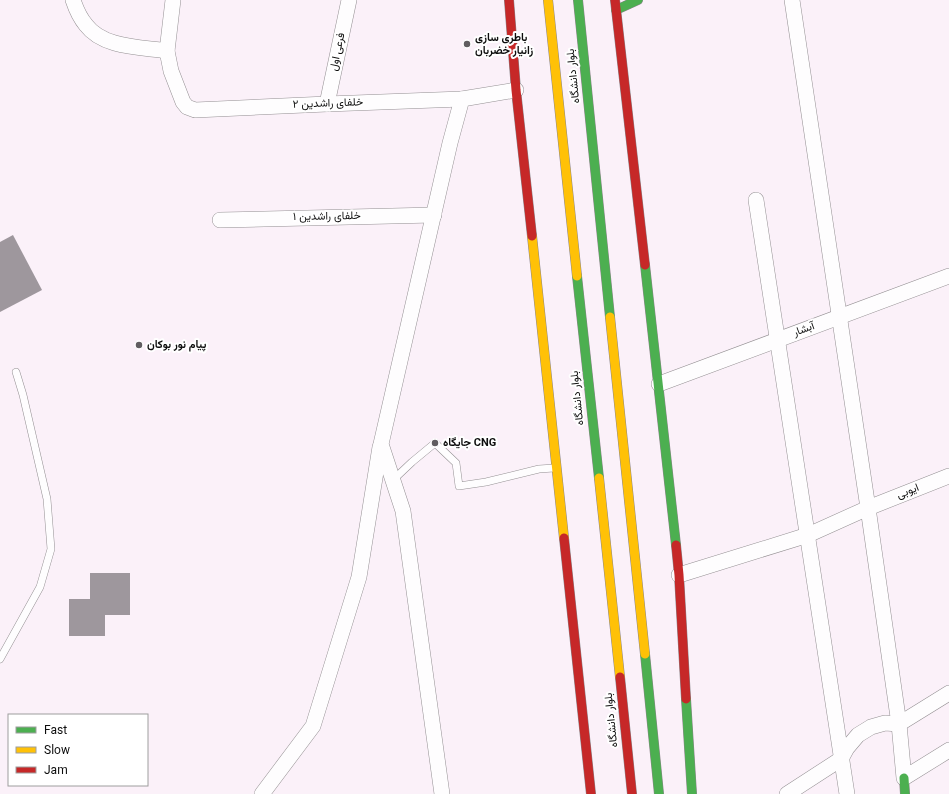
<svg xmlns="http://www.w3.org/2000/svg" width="949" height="794" viewBox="0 0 949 794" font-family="Georgia,Vazirmatn,serif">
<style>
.building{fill:#9e979d}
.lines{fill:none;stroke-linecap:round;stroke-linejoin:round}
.lane-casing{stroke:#949093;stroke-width:8}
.street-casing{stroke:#949093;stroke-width:16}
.fast-casing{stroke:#8b868a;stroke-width:10}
.slow-casing{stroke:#8b868a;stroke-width:10}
.jam-casing{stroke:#8b868a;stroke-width:10}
.lane{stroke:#fefdfe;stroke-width:7}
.street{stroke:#fefdfe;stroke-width:15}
.fast{stroke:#4caf50;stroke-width:9}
.slow{stroke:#ffc107;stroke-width:9}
.jam{stroke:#c62828;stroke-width:9}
.poi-dot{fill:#605d60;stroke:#fff;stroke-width:1.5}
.labels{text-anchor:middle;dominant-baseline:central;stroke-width:4;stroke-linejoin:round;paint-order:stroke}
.poi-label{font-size:11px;font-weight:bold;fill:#0d0d0d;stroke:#fff;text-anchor:start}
.street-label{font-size:11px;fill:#0d0d0d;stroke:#fff}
</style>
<rect width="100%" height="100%" fill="#fbf1f9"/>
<g class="building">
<path d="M13,235L42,290L0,312V242Z"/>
<path d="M90,573H130V615H105V636H69V599H90Z"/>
</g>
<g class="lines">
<g class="lane-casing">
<g id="lane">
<path d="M393,480L412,462L435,443L456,463L459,486L486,482L539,469L554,468"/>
<path d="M0,659L40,587L51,549L47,499L23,395L16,372"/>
</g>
</g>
<g class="street-casing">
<g id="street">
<path d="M73,0C76,9 80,18 86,25C103,48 141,47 167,51"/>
<path d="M173,0L167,51L171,71L183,102L187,107L195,110L327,104L462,99"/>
<path d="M792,0L868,508L899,724L904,778L949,750"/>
<path d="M327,104L349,0"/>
<path d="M756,200L847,794"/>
<path d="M220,220L434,215"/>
<path d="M659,384L949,276"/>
<path d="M679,575L808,535L868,508L949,476"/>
<path d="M262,794L313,726L359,577L380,447"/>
<path d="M442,794L403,511L381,444L450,143L462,99L516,90"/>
<path d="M787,794L841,759L847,748L858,735L871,727L885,723L899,724L949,693"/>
</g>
</g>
<g class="fast-casing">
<g id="fast">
<path d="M578,0L610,317"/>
<path d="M616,10L638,0"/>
<path d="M645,265L676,545"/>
<path d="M577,276L599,478"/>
<path d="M645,654L659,794"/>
<path d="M686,699L692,794"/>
<path d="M904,778L905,794"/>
</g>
</g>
<g class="slow-casing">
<g id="slow">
<path d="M548,0L577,276"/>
<path d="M532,236L564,538"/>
<path d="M610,317L645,654"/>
<path d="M599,478L620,677"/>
</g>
</g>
<g class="jam-casing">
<g id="jam">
<path d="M509,0L516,90L532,236"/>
<path d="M615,0L645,265"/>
<path d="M564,538L591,794"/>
<path d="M676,545L679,575L686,699"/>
<path d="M620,677L632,794"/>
</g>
</g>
<use href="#lane" class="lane"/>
<use href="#street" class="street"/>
<use href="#fast" class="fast"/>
<use href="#slow" class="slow"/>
<use href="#jam" class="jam"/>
</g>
<g class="poi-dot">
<circle cx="467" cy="44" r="4"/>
<circle cx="139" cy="345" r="4"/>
<circle cx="435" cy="443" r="4"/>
</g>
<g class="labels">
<g class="poi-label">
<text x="475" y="38">باطری سازی<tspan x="475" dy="13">زانیار خضربان</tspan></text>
<text x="147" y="345">پیام نور بوکان</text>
<text x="443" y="443">جایگاه CNG</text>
</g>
<g class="street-label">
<text transform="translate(338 52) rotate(-78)">فرعی اول</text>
<text transform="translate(574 76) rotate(-96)">بلوار دانشگاه</text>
<text transform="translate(328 104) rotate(-2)">خلفای راشدین ۲</text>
<text transform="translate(327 217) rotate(-1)">خلفای راشدین ۱</text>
<text transform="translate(804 330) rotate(-20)">آبشار</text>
<text transform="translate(578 398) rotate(-96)">بلوار دانشگاه</text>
<text transform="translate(908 492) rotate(-22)">ایوبی</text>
<text transform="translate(612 720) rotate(-96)">بلوار دانشگاه</text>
</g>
</g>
<rect x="8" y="714" width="140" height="72" fill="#ffffff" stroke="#9e9e9e"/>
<rect x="16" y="727" width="20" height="6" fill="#4caf50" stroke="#9e9e9e"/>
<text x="44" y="734" font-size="12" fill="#0d0d0d">Fast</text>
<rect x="16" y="747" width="20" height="6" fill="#ffc107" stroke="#9e9e9e"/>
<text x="44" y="754" font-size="12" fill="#0d0d0d">Slow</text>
<rect x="16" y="767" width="20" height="6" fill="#c62828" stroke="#9e9e9e"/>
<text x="44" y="774" font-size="12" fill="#0d0d0d">Jam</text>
</svg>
